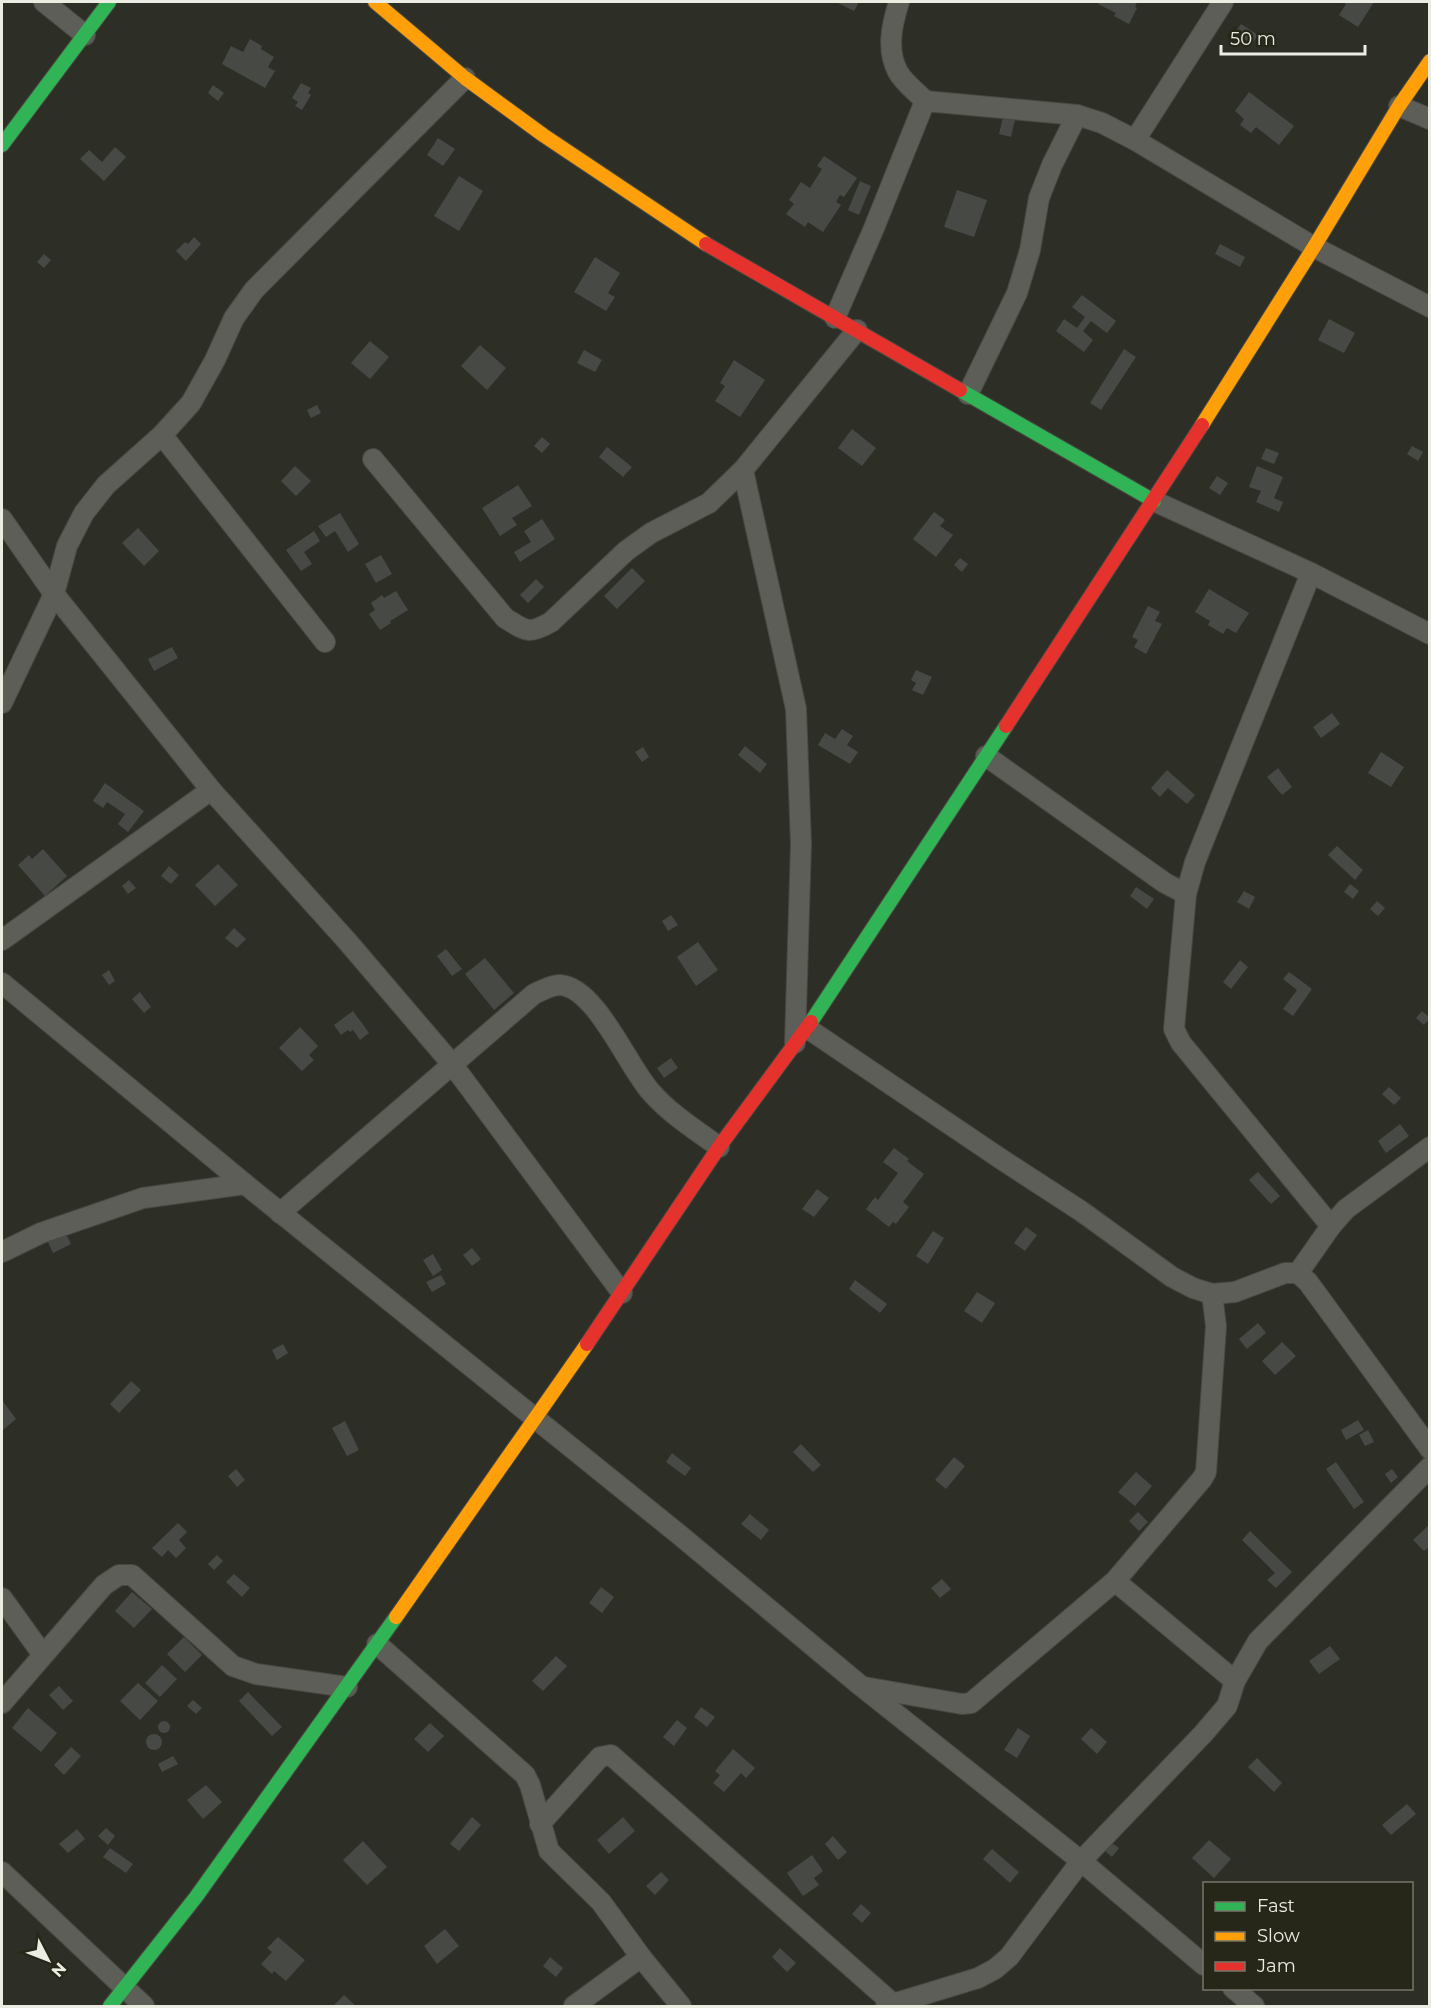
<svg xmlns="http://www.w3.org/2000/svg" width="1431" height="2008" viewBox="0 0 1431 2008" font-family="Montserrat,sans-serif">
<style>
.building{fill:#474a44}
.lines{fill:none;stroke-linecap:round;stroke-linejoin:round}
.street-casing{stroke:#484942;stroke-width:22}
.fast-casing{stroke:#484942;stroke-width:16}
.slow-casing{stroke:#484942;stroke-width:16}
.jam-casing{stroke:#484942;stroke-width:16}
.street{stroke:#5d5e58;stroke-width:20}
.fast{stroke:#30b455;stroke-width:14}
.slow{stroke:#ff9f0a;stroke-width:14}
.jam{stroke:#e5322d;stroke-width:14}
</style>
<rect width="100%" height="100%" fill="#2d2e26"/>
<g class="building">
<path d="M836,2H859L854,11Z"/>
<path d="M1099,2H1137L1135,7L1137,8L1129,24L1114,16L1116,13L1098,4Z"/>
<path d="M1341,2H1374L1358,27L1339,15L1346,4Z"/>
<path d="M1241,24L1258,35L1252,44L1235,33Z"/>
<path d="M250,39L262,46L261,49L274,57L268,67L275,71L265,88L222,64L231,46L243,52Z"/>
<path d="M301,83L311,88L308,93L311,95L302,110L295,106L298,102L292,98Z"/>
<path d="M213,85L224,93L218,101L208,93Z"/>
<path d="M1249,92L1294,126L1279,145L1256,127L1251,133L1240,125L1244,119L1235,111Z"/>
<path d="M1003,117L1015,120L1011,137L999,134Z"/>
<path d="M438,138L455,149L443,166L427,155Z"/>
<path d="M115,147L126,157L104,181L80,159L89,150L102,162Z"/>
<path d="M824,156L857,178L844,197L840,195L836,202L841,205L823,232L808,222L805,227L786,214L794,204L789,200L801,182L810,188L822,169L817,166Z"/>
<path d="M459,176L483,191L459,231L434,216Z"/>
<path d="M860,181L871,186L859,215L848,210Z"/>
<path d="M957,190L987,200L974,237L944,227Z"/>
<path d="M194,237L201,244L186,261L176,251L185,242L188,244Z"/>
<path d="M1220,244L1245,257L1240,267L1215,254Z"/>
<path d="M44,254L51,260L44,268L37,262Z"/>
<path d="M595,257L620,273L608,293L615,297L606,311L574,292Z"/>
<path d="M1082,295L1116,321L1107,333L1091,321L1083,331L1093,340L1084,352L1056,331L1064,319L1077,328L1085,317L1072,307Z"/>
<path d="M1329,319L1355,333L1344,353L1318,340Z"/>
<path d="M370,341L389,357L370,379L351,363Z"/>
<path d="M480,345L506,368L487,390L461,366Z"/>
<path d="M1124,349L1136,357L1101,410L1090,403Z"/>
<path d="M584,350L602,360L595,372L577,363Z"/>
<path d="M734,360L765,380L740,417L715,401L725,386L720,383Z"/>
<path d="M317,405L321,413L311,418L307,410Z"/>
<path d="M852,429L876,448L862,466L838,448Z"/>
<path d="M542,437L550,444L542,453L534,446Z"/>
<path d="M1412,446L1423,452L1418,461L1407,454Z"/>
<path d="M607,447L632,467L623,477L599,457Z"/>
<path d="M1266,448L1279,453L1274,464L1261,459Z"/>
<path d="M295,466L311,481L296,496L281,481Z"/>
<path d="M1257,466L1283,477L1274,498L1283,502L1279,512L1256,502L1261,491L1249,487Z"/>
<path d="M1217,476L1228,483L1220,495L1209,488Z"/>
<path d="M518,485L532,506L512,518L517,525L500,536L482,508Z"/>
<path d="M934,512L945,520L940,526L953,535L936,557L913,539Z"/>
<path d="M340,513L359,544L348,552L335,531L326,537L318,526Z"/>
<path d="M542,519L555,539L520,562L514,552L531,542L524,531Z"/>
<path d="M138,528L159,551L144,566L122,543Z"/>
<path d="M314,531L320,541L304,552L312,564L301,571L286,550Z"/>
<path d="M381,555L392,574L376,583L365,564Z"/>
<path d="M960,558L968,564L962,572L954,565Z"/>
<path d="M632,568L645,581L617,609L604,596Z"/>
<path d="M536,579L544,587L528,603L520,595Z"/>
<path d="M1209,589L1249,613L1236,633L1227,628L1223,634L1208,625L1210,621L1195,612Z"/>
<path d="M396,591L408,610L390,621L391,623L380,630L369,614L375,610L371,603L382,595L384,598Z"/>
<path d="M1148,606L1160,612L1155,621L1162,624L1146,654L1134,647L1138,640L1132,637Z"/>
<path d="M172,647L178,658L154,671L148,659Z"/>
<path d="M916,670L932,677L923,695L912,690L916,683L911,680Z"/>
<path d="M1332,713L1340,724L1321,738L1313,727Z"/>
<path d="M842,729L853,736L847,745L858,752L850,764L818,745L825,733L835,739Z"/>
<path d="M745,746L767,764L760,773L738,755Z"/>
<path d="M643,747L649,757L642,762L635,752Z"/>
<path d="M1381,752L1404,767L1391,787L1368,773Z"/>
<path d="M1278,768L1292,787L1282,795L1267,777Z"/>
<path d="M1167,770L1195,795L1187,804L1168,788L1160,797L1151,788Z"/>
<path d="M105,783L144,811L128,832L118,824L125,814L107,802L103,808L93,801Z"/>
<path d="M1337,846L1363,870L1355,880L1328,855Z"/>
<path d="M43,849L67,876L45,896L18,865L29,855L32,859Z"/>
<path d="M218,864L238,885L215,906L195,885Z"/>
<path d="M169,866L179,875L171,884L161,876Z"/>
<path d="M129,880L136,888L128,894L122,886Z"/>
<path d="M1350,884L1359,891L1353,899L1344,892Z"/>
<path d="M1136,887L1154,899L1147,909L1130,896Z"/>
<path d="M1244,891L1255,897L1249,909L1237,902Z"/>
<path d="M1377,901L1385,908L1378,916L1370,909Z"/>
<path d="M671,915L678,925L668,931L662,921Z"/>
<path d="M234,928L246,939L237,948L225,938Z"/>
<path d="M698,942L718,970L696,986L677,957Z"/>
<path d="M446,949L462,969L452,976L437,956Z"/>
<path d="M485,958L514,993L494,1010L465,974Z"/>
<path d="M1240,960L1248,967L1231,989L1223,982Z"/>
<path d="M109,970L115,981L109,985L102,975Z"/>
<path d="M1289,972L1312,989L1293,1016L1283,1009L1297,990L1283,979Z"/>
<path d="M140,992L151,1007L144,1013L132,999Z"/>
<path d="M353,1011L369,1033L360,1040L353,1030L350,1032L348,1030L341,1035L334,1025Z"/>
<path d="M1422,1011L1430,1018L1424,1025L1416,1018Z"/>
<path d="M300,1027L318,1046L309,1055L314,1060L302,1071L279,1048Z"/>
<path d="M671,1058L678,1068L664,1078L657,1068Z"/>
<path d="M1389,1087L1401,1098L1394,1105L1382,1094Z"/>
<path d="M1400,1124L1409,1136L1386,1153L1378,1141Z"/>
<path d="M894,1148L909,1159L907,1161L924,1174L903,1202L909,1207L896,1224L893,1222L889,1227L866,1209L875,1197L878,1200L898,1173L883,1162Z"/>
<path d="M1258,1172L1280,1196L1271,1204L1249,1180Z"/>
<path d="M817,1189L829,1198L814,1217L802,1209Z"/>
<path d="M1026,1227L1037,1235L1025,1251L1014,1243Z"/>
<path d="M933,1231L944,1238L928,1264L916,1256Z"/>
<path d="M66,1234L71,1244L53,1253L48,1242Z"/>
<path d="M472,1248L481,1259L472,1266L463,1255Z"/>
<path d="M433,1254L442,1270L433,1276L423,1260Z"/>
<path d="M441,1275L446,1284L432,1292L426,1282Z"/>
<path d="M855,1280L887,1304L880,1313L849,1289Z"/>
<path d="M977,1292L995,1303L982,1323L964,1311Z"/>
<path d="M1258,1323L1266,1333L1247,1349L1239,1339Z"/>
<path d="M1282,1342L1296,1356L1275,1375L1262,1361Z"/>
<path d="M283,1344L288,1353L277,1360L272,1350Z"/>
<path d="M131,1381L141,1390L119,1413L110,1404Z"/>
<path d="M2,1400L16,1419L2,1431Z"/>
<path d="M1358,1420L1364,1430L1346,1440L1341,1430Z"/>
<path d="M345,1421L359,1450L347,1456L332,1428Z"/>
<path d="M1368,1430L1374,1442L1365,1446L1359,1435Z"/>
<path d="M801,1444L821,1465L813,1472L793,1452Z"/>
<path d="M672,1453L691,1468L685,1476L666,1462Z"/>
<path d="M954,1457L965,1466L946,1489L935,1480Z"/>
<path d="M1336,1462L1364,1502L1354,1509L1326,1469Z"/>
<path d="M236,1469L245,1480L237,1487L228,1476Z"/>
<path d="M1392,1469L1398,1477L1391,1483L1385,1474Z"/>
<path d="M1136,1472L1152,1486L1135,1506L1118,1492Z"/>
<path d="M1138,1512L1148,1522L1139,1531L1129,1521Z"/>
<path d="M750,1514L769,1530L761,1540L741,1524Z"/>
<path d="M178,1523L187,1532L179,1540L186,1548L176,1558L168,1550L162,1557L152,1548Z"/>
<path d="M1430,1524V1550L1428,1548L1424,1551L1413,1540Z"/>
<path d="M1250,1531L1292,1572L1276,1588L1267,1580L1275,1573L1242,1540Z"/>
<path d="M217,1555L223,1561L214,1570L208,1564Z"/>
<path d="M234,1574L250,1588L242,1597L226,1582Z"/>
<path d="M942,1579L951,1589L940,1598L931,1588Z"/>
<path d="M601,1587L614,1597L602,1613L589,1603Z"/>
<path d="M132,1592L152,1609L134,1628L115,1611Z"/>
<path d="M184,1637L202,1655L185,1672L167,1654Z"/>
<path d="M1330,1646L1340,1659L1319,1674L1309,1661Z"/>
<path d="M556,1656L567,1666L543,1691L532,1681Z"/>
<path d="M162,1665L177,1679L160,1697L145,1683Z"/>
<path d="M138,1683L158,1701L140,1720L120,1701Z"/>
<path d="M59,1686L73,1701L63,1710L49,1695Z"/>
<path d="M248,1692L282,1727L272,1736L239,1701Z"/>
<path d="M193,1700L202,1708L196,1714L187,1706Z"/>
<path d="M701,1707L715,1717L707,1727L694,1717Z"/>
<path d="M28,1708L57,1733L41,1752L12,1728Z"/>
<path d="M677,1720L687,1728L674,1746L663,1737Z"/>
<circle cx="164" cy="1727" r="6"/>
<path d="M430,1723L444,1736L428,1752L414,1739Z"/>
<path d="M1018,1728L1030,1736L1017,1758L1004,1750Z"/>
<path d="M1091,1728L1107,1742L1097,1754L1081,1739Z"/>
<circle cx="154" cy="1742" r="8"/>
<path d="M71,1747L81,1756L64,1775L54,1765Z"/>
<path d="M733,1749L755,1768L746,1778L741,1773L724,1792L713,1783L720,1775L715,1771Z"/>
<path d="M173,1756L178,1764L162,1772L158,1764Z"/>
<path d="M1257,1758L1282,1783L1274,1792L1248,1767Z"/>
<path d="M206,1785L222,1802L203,1819L187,1800Z"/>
<path d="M1407,1804L1416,1814L1391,1835L1382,1825Z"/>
<path d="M472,1817L481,1825L459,1851L450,1844Z"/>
<path d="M623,1817L635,1831L609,1854L597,1840Z"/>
<path d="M106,1828L115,1836L108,1845L98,1836Z"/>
<path d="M77,1829L85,1839L68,1853L59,1844Z"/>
<path d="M833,1836L847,1852L838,1860L825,1844Z"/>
<path d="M1209,1840L1231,1859L1214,1878L1192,1858Z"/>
<path d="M363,1841L387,1867L367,1885L343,1860Z"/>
<path d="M1112,1843L1119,1848L1112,1857L1105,1851Z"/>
<path d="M110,1848L133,1864L126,1873L103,1857Z"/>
<path d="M992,1849L1019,1872L1010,1883L983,1859Z"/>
<path d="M812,1855L823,1871L814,1878L819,1885L803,1896L787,1873Z"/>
<path d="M661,1872L669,1880L655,1895L646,1886Z"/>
<path d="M861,1904L871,1913L862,1923L852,1914Z"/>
<path d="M445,1929L459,1946L437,1964L424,1946Z"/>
<path d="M278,1937L305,1960L286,1981L274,1971L272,1974L261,1964L272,1952L267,1948Z"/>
<path d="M780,1948L796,1963L787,1972L772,1957Z"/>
<path d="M550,1957L563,1968L556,1977L543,1966Z"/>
<path d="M344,1995L356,2006H333Z"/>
</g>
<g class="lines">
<g class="street-casing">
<g id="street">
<path d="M44,2L85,35"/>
<path d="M925,101L1077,115"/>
<path d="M1399,106L1430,119"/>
<path d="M1135,140L1223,2"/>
<path d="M835,318L874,228L925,101C917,92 904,83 898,72C886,50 892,24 899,2"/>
<path d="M968,394L1017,293L1030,250L1039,198L1052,165L1077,115L1102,123L1135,140L1314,247L1430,307"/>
<path d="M162,435L325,642"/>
<path d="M373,459L505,618C526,631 528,635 551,622L626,551L651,533L709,503L743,470L857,330"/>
<path d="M743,470L796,709L801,844L795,1043"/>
<path d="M1154,501L1311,573L1430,634"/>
<path d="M2,519L54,594L211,790L347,941L452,1064L622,1293"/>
<path d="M1311,573L1195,862L1186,894L1174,1029L1181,1043L1331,1226"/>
<path d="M2,703L54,594L67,546L84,513L106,485L162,435L191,403L215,360L234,318L254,290L465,78"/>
<path d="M986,756L1165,883L1186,894"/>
<path d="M2,940L211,790"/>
<path d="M2,983L245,1184L676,1532L861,1686L1081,1861L1204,1965"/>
<path d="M807,1028L1004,1161L1081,1211L1172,1277L1193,1288L1212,1294L1235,1292L1285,1273H1298L1308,1282L1430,1449"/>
<path d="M280,1213L534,994C543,990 551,985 560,985C596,987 628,1067 651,1092C670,1114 696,1130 719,1147"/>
<path d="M2,1252L41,1233L143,1198L245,1184"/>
<path d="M1298,1273L1331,1226L1346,1209L1430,1147"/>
<path d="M1115,1581L1235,1681"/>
<path d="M2,1598L43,1655"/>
<path d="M377,1644L525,1775L530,1785L549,1851L601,1902L641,1957L681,2006"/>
<path d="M864,1687L962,1704L971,1703L1115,1581L1202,1479L1206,1472L1216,1326L1212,1294"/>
<path d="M2,1703L104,1585L119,1575H132L233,1666L256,1674L347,1687"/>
<path d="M540,1824L600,1757L611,1755L892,2003"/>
<path d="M2,1872L144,2006"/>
<path d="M1233,1988L1254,2006"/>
<path d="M574,2006L641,1957"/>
<path d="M886,2006L978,1978L995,1969L1009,1957L1081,1861L1203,1734L1227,1706L1235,1681L1258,1641L1430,1467"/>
</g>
</g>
<g class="fast-casing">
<g id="fast">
<path d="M2,145L109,2"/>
<path d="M960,390L1154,501"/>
<path d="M811,1022L1006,726"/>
<path d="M110,2006L196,1897L396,1617"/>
</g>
</g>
<g class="slow-casing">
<g id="slow">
<path d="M375,2L465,78L543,135L706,244"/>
<path d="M1202,425L1314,247L1399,106L1430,61"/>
<path d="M396,1617L587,1344"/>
</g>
</g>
<g class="jam-casing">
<g id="jam">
<path d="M706,244L960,390"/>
<path d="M1006,726L1202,425"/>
<path d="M587,1344L719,1147L811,1022"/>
</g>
</g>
<use href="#street" class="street"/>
<use href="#fast" class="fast"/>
<use href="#slow" class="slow"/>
<use href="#jam" class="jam"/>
</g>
<rect width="1431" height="2008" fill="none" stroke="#ebece2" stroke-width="6"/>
<rect x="1203" y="1882" width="210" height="108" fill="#262719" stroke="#757669" stroke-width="1.5"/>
<rect x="1215" y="1902" width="30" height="9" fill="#30b455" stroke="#757669" stroke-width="1.5"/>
<text x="1257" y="1912" font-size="18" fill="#ebece2">Fast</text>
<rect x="1215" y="1932" width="30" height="9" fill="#ff9f0a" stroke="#757669" stroke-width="1.5"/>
<text x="1257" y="1942" font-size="18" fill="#ebece2">Slow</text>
<rect x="1215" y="1962" width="30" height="9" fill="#e5322d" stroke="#757669" stroke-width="1.5"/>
<text x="1257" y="1972" font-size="18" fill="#ebece2">Jam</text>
<g transform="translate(48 1960) rotate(132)" stroke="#262719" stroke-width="4.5" paint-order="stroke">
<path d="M0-4.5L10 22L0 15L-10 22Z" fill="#ebece2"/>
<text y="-9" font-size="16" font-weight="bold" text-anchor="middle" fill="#ebece2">N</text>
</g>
<path d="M1221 45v9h144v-9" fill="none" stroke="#ebece2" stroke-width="3"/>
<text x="1230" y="45" font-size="18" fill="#ebece2" stroke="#262719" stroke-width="4.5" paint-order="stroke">50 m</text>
</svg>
